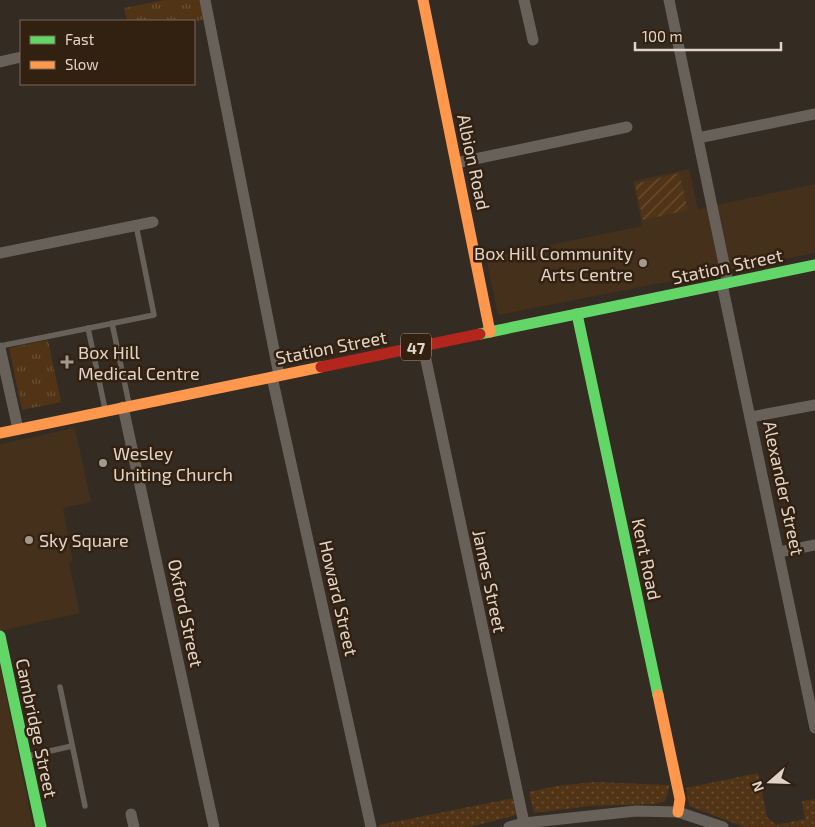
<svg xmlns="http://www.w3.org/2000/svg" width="815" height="827" viewBox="0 0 815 827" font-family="'Exo 2',sans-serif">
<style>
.built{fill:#45301b}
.grass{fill:url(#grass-dots)}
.park{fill:url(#park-tufts)}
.garden{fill:url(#garden-furrows)}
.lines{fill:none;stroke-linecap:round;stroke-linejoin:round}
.lane{stroke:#68615a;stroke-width:5.5}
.street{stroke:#68615a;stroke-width:11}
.fast{stroke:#63d668;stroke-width:11}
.slow{stroke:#ff974d;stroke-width:11}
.jam{stroke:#b3261e;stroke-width:11}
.poi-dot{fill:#a4998f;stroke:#322110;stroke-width:2}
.labels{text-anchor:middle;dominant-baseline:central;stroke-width:5;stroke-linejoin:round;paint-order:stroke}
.shield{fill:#322110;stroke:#ac9e92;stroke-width:1}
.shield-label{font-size:16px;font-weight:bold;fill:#e0d4ca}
.street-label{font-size:18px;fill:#e0d4ca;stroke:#322110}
.poi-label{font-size:18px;fill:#e0d4ca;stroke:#322110;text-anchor:start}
</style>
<defs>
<pattern id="grass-dots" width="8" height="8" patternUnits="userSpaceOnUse" patternTransform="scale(1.25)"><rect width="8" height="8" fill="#503415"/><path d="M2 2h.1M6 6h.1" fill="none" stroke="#695036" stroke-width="1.8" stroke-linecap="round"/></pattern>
<pattern id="park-tufts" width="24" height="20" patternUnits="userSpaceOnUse" patternTransform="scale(1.25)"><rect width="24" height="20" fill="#503415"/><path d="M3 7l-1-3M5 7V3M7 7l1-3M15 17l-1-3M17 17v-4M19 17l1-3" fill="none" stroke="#695036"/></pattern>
<pattern id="garden-furrows" width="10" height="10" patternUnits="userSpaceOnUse" patternTransform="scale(1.25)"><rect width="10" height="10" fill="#503415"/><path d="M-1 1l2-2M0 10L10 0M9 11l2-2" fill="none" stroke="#695036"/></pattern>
</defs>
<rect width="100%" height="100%" fill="#342b22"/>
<g class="built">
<path d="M689,169L698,209L815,184V253L498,315L486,258L642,226L633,181Z"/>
<path d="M75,428L91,502L63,508L73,562L69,563L80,613L0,631V444Z"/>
<path d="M0,665L33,827H0Z"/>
</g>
<g class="grass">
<path d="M758,773L767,817L776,825L805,819L802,801L815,799V827H744L689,806L686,788Z"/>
<path d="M595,782L670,785L665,801L655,804L590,806L534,813L529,792L556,786Z"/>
<path d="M514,798L517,815L470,827H380L379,825Z"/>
</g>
<g class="park">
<path d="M164,0H201L205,19L194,22L127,21L124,8Z"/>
<path d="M48,340L61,402L22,410L9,348Z"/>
</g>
<path class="garden" d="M679,173L688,210L643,220L635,184Z"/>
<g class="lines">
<g class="lane">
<path d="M112,323L129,404"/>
<path d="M88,328L105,409"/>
<path d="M0,346L154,315L136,225"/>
<path d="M60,687L85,806"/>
<path d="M28,756L72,746"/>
</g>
<g class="street">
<path d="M205,0L279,375"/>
<path d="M524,0L533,40"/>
<path d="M669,0L728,283"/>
<path d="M0,62L21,57"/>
<path d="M698,138L815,114"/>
<path d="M456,163L627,127"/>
<path d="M0,253L153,222"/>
<path d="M722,284L815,728"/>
<path d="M423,346L524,823"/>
<path d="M0,348L18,429"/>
<path d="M272,377L371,827"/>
<path d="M123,407L214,827"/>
<path d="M751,417L815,405"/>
<path d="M779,552L815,545"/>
<path d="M131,814L134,827"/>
<path d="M509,827L524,823L636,811L678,812L723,827"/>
</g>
<g class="fast">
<path d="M577,314L658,695"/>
<path d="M480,334L815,265"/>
<path d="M0,636L41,827"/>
</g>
<g class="slow">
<path d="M423,0L490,332"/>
<path d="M0,433L321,367"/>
<path d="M658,695L680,799L678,812"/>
</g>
<path class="jam" d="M321,367L480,334"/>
</g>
<g class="poi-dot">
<circle cx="643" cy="263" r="5"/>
<path d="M64.5 354.5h5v5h5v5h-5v5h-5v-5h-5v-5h5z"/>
<circle cx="103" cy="463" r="5"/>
<circle cx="29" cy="540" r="5"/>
</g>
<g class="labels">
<rect class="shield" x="401" y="333.5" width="30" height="27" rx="4"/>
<g class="shield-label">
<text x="416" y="347">47</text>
</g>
<g class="street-label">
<text transform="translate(474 162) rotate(78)">Albion Road</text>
<text transform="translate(727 266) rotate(-12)">Station Street</text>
<text transform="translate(331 347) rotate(-11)">Station Street</text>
<text transform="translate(784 488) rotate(78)">Alexander Street</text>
<text transform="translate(647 559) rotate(78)">Kent Road</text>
<text transform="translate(490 581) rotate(78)">James Street</text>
<text transform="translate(339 598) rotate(77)">Howard Street</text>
<text transform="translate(186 613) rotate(78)">Oxford Street</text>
<text transform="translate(37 728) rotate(78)">Cambridge Street</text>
</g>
<g class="poi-label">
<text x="633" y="253" text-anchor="end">Box Hill Community<tspan x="633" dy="21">Arts Centre</tspan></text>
<text x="78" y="352">Box Hill<tspan x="78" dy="21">Medical Centre</tspan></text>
<text x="113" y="453">Wesley<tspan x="113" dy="21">Uniting Church</tspan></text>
<text x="39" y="540">Sky Square</text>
</g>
</g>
<rect x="20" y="20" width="175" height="65" fill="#322110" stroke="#78695a"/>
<rect x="30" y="36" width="25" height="8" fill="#63d668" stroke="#78695a"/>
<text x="65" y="45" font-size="15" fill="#e0d4ca">Fast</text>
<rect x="30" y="61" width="25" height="8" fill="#ff974d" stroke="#78695a"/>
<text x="65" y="70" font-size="15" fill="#e0d4ca">Slow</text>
<g transform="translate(770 782) rotate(250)" stroke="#322110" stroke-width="4" paint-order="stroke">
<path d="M0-4L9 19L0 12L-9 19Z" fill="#e0d4ca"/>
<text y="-8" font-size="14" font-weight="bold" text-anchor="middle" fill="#e0d4ca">N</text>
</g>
<path d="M635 42v8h146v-8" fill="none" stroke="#e0d4ca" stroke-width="2.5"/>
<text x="642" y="42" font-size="15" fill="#e0d4ca" stroke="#322110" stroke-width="4" paint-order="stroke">100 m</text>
</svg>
